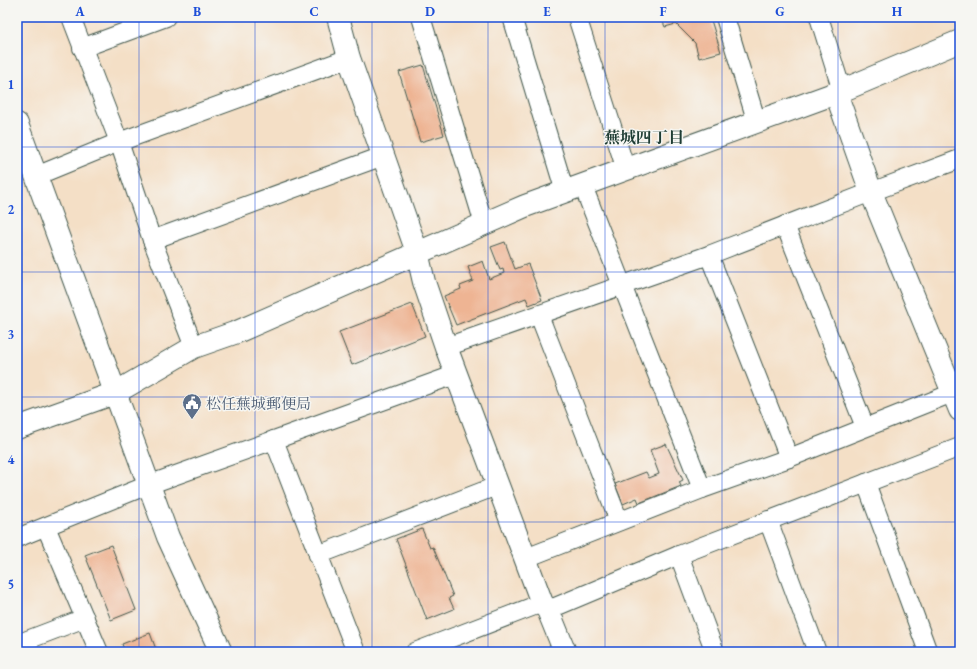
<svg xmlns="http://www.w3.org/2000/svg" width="977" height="669" viewBox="0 0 977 669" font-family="'EB Garamond','Noto Serif JP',serif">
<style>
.building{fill:#eeb493}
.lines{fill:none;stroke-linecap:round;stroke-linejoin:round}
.minor-casing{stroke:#3f554a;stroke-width:20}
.tertiary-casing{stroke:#3f554a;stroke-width:24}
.minor{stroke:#fff;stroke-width:18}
.tertiary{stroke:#fff;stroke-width:22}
.grid{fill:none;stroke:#1d4ed8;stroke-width:1;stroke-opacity:0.55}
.labels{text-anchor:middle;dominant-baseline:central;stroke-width:3;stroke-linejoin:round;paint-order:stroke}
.service-label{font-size:15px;fill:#4e5e75;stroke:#f6f6f2;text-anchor:start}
.neighbourhood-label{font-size:16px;font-weight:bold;fill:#1f3d34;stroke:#f6f6f2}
.neatline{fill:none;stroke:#1d4ed8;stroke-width:1.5}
.grid-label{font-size:13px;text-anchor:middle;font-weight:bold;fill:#1d4ed8}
</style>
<rect width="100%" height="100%" fill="#f6f6f2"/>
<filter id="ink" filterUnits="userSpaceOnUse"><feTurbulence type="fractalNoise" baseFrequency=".025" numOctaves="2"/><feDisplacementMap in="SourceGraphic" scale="8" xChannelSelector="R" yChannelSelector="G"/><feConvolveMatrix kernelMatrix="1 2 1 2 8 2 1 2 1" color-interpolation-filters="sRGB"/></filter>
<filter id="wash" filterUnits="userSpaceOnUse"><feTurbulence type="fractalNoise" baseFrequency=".012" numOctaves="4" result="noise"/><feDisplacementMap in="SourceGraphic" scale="16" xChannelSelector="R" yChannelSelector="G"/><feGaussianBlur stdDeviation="0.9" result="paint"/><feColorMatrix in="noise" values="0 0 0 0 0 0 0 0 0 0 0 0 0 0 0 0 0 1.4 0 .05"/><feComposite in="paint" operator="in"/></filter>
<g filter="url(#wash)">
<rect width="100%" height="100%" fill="#f4dfc6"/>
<g id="blocks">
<g class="building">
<path d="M661,17H710L721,52L699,58L695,43L676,24L665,27Z"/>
<path d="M423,65L444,135L420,142L399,72Z"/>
<path d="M505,242L515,269L528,264L542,300L529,305L526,298L456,325L444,296L461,289L460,286L473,281L468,267L483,261L489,279L504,273L503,269L500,270L491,247Z"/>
<path d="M412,304L425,336L352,365L339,332Z"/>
<path d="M666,444L683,480L679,482L681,486L639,503L637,498L623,504L615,484L646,472L649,478L659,474L650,450Z"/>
<path d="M422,529L430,548L433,547L453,596L449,598L454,609L427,620L396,539Z"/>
<path d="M111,545L136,610L111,620L85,555Z"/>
<path d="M150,633L157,652H125L122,644Z"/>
</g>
</g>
</g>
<g filter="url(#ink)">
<use href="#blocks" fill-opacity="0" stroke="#3f554a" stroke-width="1"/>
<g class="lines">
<g class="minor-casing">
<g id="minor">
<path d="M71,17L119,142L152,240L194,347"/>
<path d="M421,17L484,224"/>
<path d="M512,17L565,192"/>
<path d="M577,17L626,170"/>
<path d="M725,17L757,123"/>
<path d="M819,17L842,91"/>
<path d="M82,48L166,17"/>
<path d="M36,176L119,142L349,58"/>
<path d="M583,186L702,489"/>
<path d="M785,225L865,427"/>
<path d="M152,240L383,156"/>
<path d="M709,255L789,458"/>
<path d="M539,315L619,521"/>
<path d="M446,347L709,255L871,192L960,159"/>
<path d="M866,483L928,652"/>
<path d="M768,520L817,652"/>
<path d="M46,527L99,652"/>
<path d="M17,538L148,485L274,440"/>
<path d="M318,555L499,485"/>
<path d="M679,555L715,652"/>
<path d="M526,558L702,489L789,458L960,390"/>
<path d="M548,610L679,555L960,447"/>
<path d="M17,644L85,618"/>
<path d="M356,652L274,440L457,374"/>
<path d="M415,652L542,603"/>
</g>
</g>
<g class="tertiary-casing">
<g id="tertiary">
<path d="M338,17L349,58L417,252L424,282L446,347L542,603L548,610L565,652"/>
<path d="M836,93L871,192L960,410"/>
<path d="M17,124L168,537L221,652"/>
<path d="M17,428L115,393L194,347L237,332L525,206L836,93L960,41"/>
</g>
</g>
<use href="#minor" class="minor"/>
<use href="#tertiary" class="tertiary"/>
</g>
</g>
<path class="grid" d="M139,17V652M255,17V652M372,17V652M488,17V652M605,17V652M722,17V652M838,17V652M17,147H960M17,272H960M17,397H960M17,522H960"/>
<defs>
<g id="civic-pin" transform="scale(1)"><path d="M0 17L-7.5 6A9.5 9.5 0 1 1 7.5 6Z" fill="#5c6f8a" stroke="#f6f6f2"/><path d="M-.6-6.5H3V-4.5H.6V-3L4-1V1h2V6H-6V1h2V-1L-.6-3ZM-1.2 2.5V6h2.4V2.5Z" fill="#fff"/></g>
</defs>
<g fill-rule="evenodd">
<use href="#civic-pin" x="192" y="403"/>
</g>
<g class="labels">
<g class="service-label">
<text x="206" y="403">松任蕪城郵便局</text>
</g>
<g class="neighbourhood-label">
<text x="644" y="137">蕪城四丁目</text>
</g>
</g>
<rect width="977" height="669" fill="none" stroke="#f6f6f2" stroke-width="44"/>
<rect x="22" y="22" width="933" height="625" class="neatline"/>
<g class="grid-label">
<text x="80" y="16">A</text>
<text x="197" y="16">B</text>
<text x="314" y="16">C</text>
<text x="430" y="16">D</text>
<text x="547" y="16">E</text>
<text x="663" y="16">F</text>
<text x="780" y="16">G</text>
<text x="897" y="16">H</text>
<text x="11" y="89">1</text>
<text x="11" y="214">2</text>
<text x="11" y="339">3</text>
<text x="11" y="464">4</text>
<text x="11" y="589">5</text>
</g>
</svg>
